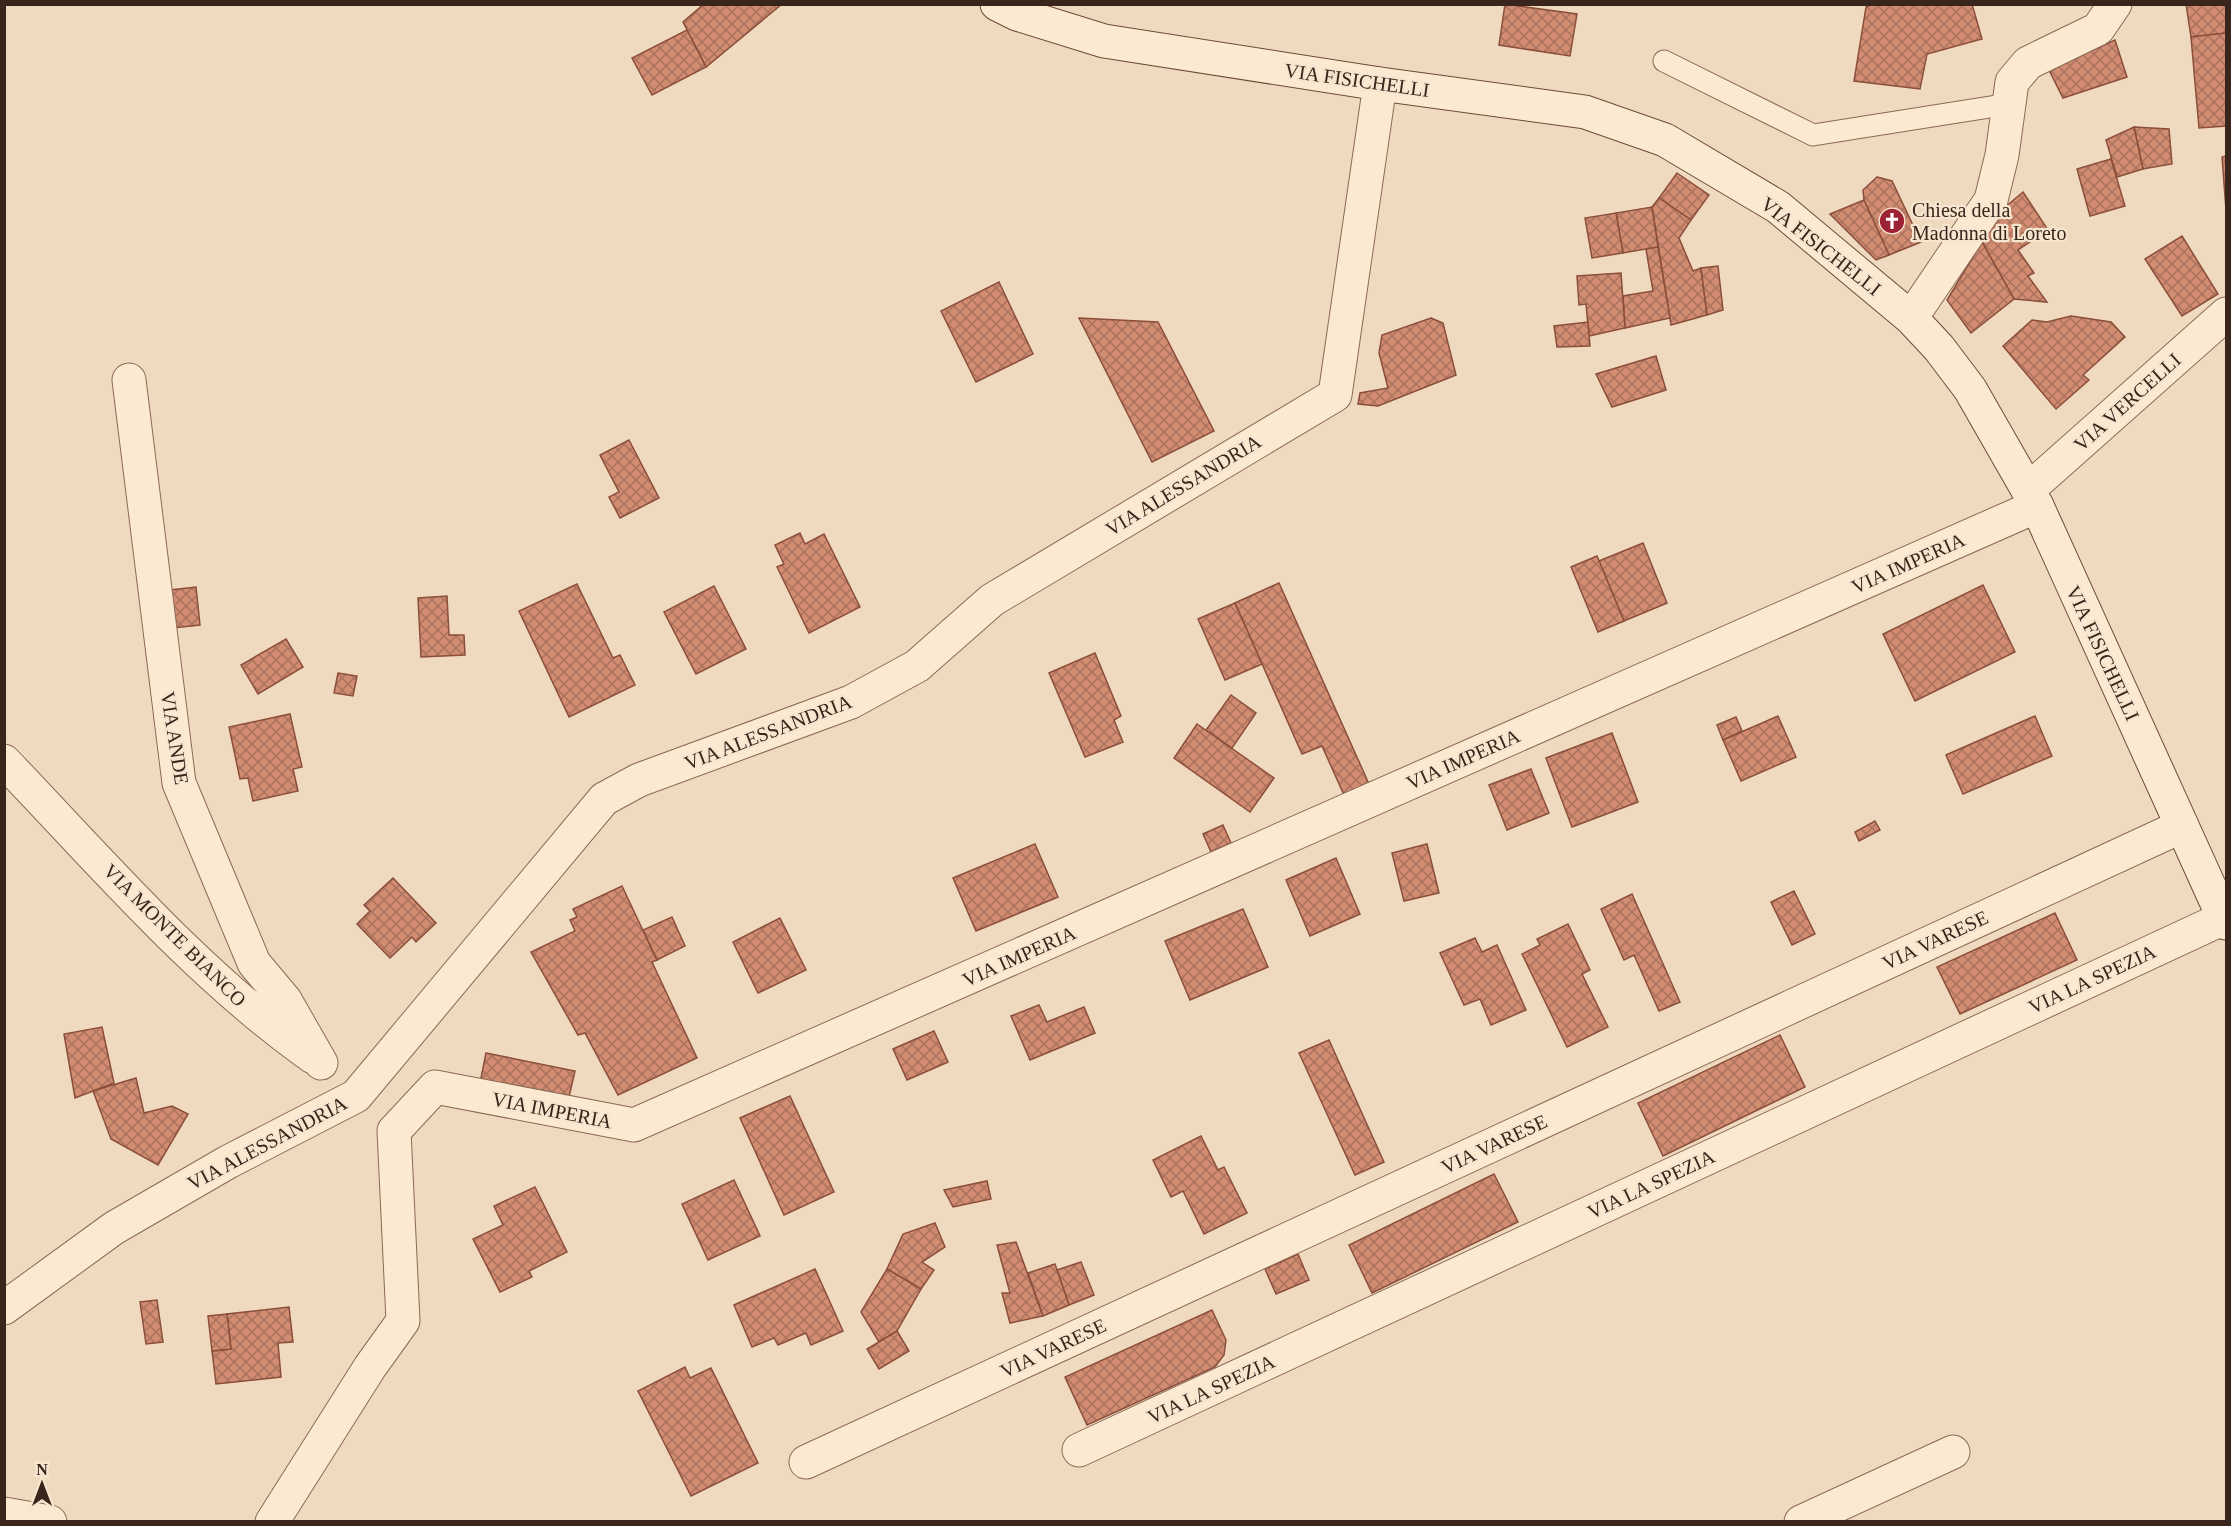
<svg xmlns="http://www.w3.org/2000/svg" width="2231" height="1526" viewBox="0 0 2231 1526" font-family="'Times New Roman',serif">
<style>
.building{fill:url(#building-cross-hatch);stroke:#8b4e3a;stroke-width:1.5}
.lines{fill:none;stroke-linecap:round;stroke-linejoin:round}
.lane-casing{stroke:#8a6a56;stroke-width:23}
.street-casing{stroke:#8a6a56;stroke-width:35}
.secondary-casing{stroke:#6c4b39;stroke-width:35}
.lane{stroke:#fbe9d2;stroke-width:21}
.street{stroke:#fbe9d2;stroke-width:33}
.secondary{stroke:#fbe9d2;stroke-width:33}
.labels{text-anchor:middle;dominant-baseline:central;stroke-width:4.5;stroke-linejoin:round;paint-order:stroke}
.street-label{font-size:20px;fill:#39251c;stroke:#f7e6cf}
.poi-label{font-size:20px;fill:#39251c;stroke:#f7e6cf;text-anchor:start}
</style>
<defs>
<pattern id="building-cross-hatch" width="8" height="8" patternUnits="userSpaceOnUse" patternTransform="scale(1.5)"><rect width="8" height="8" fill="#d18c72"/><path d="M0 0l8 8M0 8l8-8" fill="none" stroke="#ab725d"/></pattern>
</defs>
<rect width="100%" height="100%" fill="#f0dabf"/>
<g class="building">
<path d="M704,4H782L706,67L683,22Z"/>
<path d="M1505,4L1577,14L1570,56L1499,45Z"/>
<path d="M1873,4H1972L1982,39L1927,54L1920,89L1854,81L1866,7Z"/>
<path d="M2186,4H2226V33L2191,37Z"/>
<path d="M687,30L706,67L652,95L632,58Z"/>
<path d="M2226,33V126L2199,128L2191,37Z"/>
<path d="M2115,40L2127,77L2063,98L2049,70Z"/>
<path d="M2134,127L2169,129L2172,164L2143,169Z"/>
<path d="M2134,127L2143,169L2117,177L2106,140Z"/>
<path d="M2226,156V210L2222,157Z"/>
<path d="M2111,159L2125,206L2090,216L2077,169Z"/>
<path d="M1677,173L1709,195L1691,220L1659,198Z"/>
<path d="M1877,177L1892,181L1921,242L1889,255L1864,200L1863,190Z"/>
<path d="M2023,192L2048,230L2018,250L2034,273L2028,276L2047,302L2014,299L1982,242L1997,214Z"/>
<path d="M1659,198L1691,220L1679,238L1693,271L1701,268L1707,315L1671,325L1652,207Z"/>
<path d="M1864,200L1889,255L1876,260L1830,214Z"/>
<path d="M1652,207L1658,247L1623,253L1616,213Z"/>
<path d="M1616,213L1623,253L1592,258L1585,218Z"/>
<path d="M2182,236L2218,294L2182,316L2145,259Z"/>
<path d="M1982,242L2014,299L1971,333L1947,300Z"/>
<path d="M1658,247L1670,318L1625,328L1623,296L1653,291L1646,249Z"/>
<path d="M1718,266L1723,310L1707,315L1701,268Z"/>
<path d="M1621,273L1625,328L1589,336L1586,304L1579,305L1577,276Z"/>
<path d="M999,282L1033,354L976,382L941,311Z"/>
<path d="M2071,316L2111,322L2125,337L2083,375L2089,380L2056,409L2003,346L2032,320L2047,322Z"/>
<path d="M1079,318L1158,322L1214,431L1152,462Z"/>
<path d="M1431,318L1443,323L1456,375L1378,406L1358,404L1360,393L1388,388L1379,353L1382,335Z"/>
<path d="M1588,322L1590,346L1557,347L1554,326Z"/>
<path d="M1656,356L1666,390L1612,407L1596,374Z"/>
<path d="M629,440L659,498L620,518L609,497L619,492L600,455Z"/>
<path d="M800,533L805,544L824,534L860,607L809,633L777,567L784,564L775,545Z"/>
<path d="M1643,543L1667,603L1624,621L1599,561Z"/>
<path d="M1597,556L1624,621L1598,632L1571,567Z"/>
<path d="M1279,583L1369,784L1344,795L1322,746L1302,754L1235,603Z"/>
<path d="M577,584L613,658L620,655L635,685L569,717L519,611Z"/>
<path d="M1983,585L2015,652L1915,701L1883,634Z"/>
<path d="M714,586L746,649L696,674L664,612Z"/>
<path d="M196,587L200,625L173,628L170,590Z"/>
<path d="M447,596L449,635H464L465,655L421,657L418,598Z"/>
<path d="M1235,603L1262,664L1225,680L1198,619Z"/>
<path d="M286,639L303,667L258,694L241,665Z"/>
<path d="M1095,653L1121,716L1114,720L1123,742L1085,757L1049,673Z"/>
<path d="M338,673L357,676L353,696L334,693Z"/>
<path d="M1231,695L1256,713L1232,748L1206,730Z"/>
<path d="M290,714L302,767L293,769L298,791L253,801L248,778L240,779L229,727Z"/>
<path d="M1778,716L1796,757L1741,781L1723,740Z"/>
<path d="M2035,716L2052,756L1963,794L1946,755Z"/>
<path d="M1736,717L1742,731L1723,740L1717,725Z"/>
<path d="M1197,724L1274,778L1250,812L1174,758Z"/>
<path d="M1612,733L1638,802L1572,827L1546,758Z"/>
<path d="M1531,769L1549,813L1507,830L1489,785Z"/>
<path d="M1875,821L1880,830L1859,841L1855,832Z"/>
<path d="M1223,825L1231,843L1211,852L1203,834Z"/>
<path d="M1035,844L1058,897L976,931L953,878Z"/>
<path d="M1427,844L1439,893L1404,901L1392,853Z"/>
<path d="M1336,858L1360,914L1310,936L1286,880Z"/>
<path d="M393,878L436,923L416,942L412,937L390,958L357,924L370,911L364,905Z"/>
<path d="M622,886L657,960L652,962L697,1058L618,1095L585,1033L578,1035L531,952L575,931L570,920L577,917L573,909Z"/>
<path d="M1794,891L1815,934L1792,945L1771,902Z"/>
<path d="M1632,894L1680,1002L1659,1011L1634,955L1624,960L1601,909Z"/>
<path d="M1243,909L1268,967L1190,1000L1165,941Z"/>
<path d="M2055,913L2077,960L1960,1014L1937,967Z"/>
<path d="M672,917L685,946L657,960L643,930Z"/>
<path d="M780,918L806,970L758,993L733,942Z"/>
<path d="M1568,924L1590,970L1582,974L1608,1027L1567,1047L1522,954L1540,945L1537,939Z"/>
<path d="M1475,938L1482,952L1497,945L1526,1010L1491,1025L1480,999L1464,1005L1440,953Z"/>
<path d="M1039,1005L1047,1022L1084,1007L1095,1033L1030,1060L1011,1016Z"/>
<path d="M102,1027L114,1083L75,1098L64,1034Z"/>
<path d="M934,1031L948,1062L907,1080L893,1049Z"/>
<path d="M1780,1035L1805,1087L1663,1156L1638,1103Z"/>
<path d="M1329,1040L1384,1162L1355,1175L1299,1053Z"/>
<path d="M486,1053L575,1071L568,1101L480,1083Z"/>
<path d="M136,1078L144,1113L172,1106L188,1114L158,1165L111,1139L93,1091Z"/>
<path d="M790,1096L834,1192L784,1215L740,1118Z"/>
<path d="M1201,1136L1218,1170L1224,1167L1247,1213L1204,1234L1183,1191L1171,1197L1153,1160Z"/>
<path d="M1494,1174L1518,1222L1372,1293L1349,1245Z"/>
<path d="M734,1180L760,1236L708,1260L682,1204Z"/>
<path d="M987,1181L991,1199L953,1207L944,1190Z"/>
<path d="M535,1187L567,1252L529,1271L532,1277L500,1292L473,1239L503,1225L494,1206Z"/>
<path d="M935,1223L945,1247L922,1262L934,1270L921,1289L887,1269L903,1234Z"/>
<path d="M1016,1242L1043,1316L1010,1323L1002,1293H1010L997,1245Z"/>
<path d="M1298,1254L1309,1280L1276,1294L1265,1269Z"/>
<path d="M1081,1262L1094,1295L1069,1305L1057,1270Z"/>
<path d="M1055,1264L1069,1305L1043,1316L1028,1273Z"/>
<path d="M815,1269L843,1331L811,1345L806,1333L778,1345L774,1338L752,1347L734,1305Z"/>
<path d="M887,1269L921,1289L897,1331L879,1342L861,1312Z"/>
<path d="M157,1300L163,1342L146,1344L140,1302Z"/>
<path d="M289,1307L293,1342L278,1343L281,1377L216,1384L212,1351L231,1349L227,1314Z"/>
<path d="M1212,1310L1226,1340L1224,1355L1215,1367L1087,1425L1065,1377Z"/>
<path d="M227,1314L231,1349L212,1351L208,1316Z"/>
<path d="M897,1331L909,1351L879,1369L867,1349Z"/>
<path d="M685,1367L690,1378L711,1368L758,1463L691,1496L638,1391Z"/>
</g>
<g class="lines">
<g class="lane-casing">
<path id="lane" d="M1664,61L1813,135L2009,104"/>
</g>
<g class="street-casing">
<g id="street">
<path d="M1911,318L1991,200L2002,155L2012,82L2028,63L2098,29L2115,4"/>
<path d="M129,380L179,783L254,963L285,1000L321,1063"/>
<path d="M2028,490L2226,314"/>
<path d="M4,761C102,863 197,975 313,1057"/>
<path d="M4,1308L114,1228L228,1162L356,1096L604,799L639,780L851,702L917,666L992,600L1335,395L1380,84"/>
<path d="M1079,1450L2224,918"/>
<path d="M806,1462L2182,826"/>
<path d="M4,1514L50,1522"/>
<path d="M272,1522L370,1367L403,1321L394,1131L435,1087L634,1125L2037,506"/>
<path d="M1801,1522L1953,1452"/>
</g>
</g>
<g class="secondary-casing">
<path id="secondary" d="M997,4L1017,14L1104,41L1380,84L1585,112L1665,140L1778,207L1911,318L1939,348L1970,389L2037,506L2226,923"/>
</g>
<use href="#lane" class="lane"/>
<use href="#street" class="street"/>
<use href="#secondary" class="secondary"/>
</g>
<defs>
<g id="church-disc" transform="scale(1.35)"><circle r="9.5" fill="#9d2235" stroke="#f7e6cf"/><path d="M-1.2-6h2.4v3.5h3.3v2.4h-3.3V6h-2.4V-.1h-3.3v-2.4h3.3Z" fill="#fff"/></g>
</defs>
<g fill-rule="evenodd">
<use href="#church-disc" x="1892" y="221"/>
</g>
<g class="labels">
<g class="street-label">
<text transform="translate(1357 80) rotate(8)">VIA FISICHELLI</text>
<text transform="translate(1821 246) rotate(38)">VIA FISICHELLI</text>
<text transform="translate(2127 402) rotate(-42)">VIA VERCELLI</text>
<text transform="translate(1183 485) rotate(-31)">VIA ALESSANDRIA</text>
<text transform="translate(1908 563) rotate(-24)">VIA IMPERIA</text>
<text transform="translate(2103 653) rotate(65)">VIA FISICHELLI</text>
<text transform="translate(768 732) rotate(-21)">VIA ALESSANDRIA</text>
<text transform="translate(175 738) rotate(81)">VIA ANDE</text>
<text transform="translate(1463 759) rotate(-24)">VIA IMPERIA</text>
<text transform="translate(175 935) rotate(45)">VIA MONTE BIANCO</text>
<text transform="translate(1935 940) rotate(-25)">VIA VARESE</text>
<text transform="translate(1019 956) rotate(-24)">VIA IMPERIA</text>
<text transform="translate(2092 979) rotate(-25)">VIA LA SPEZIA</text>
<text transform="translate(552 1110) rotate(11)">VIA IMPERIA</text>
<text transform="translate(267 1143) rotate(-28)">VIA ALESSANDRIA</text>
<text transform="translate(1494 1144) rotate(-25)">VIA VARESE</text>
<text transform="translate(1651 1184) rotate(-25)">VIA LA SPEZIA</text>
<text transform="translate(1053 1348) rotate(-25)">VIA VARESE</text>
<text transform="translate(1211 1389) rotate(-25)">VIA LA SPEZIA</text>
</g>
<g class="poi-label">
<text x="1912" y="210">Chiesa della<tspan x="1912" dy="23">Madonna di Loreto</tspan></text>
</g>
</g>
<rect width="2231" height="1526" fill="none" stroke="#39251c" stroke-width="12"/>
<g transform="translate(42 1484)" stroke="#f7e6cf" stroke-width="4.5" paint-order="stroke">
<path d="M0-4.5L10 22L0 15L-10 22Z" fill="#39251c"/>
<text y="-9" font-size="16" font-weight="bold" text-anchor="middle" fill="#39251c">N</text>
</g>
</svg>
